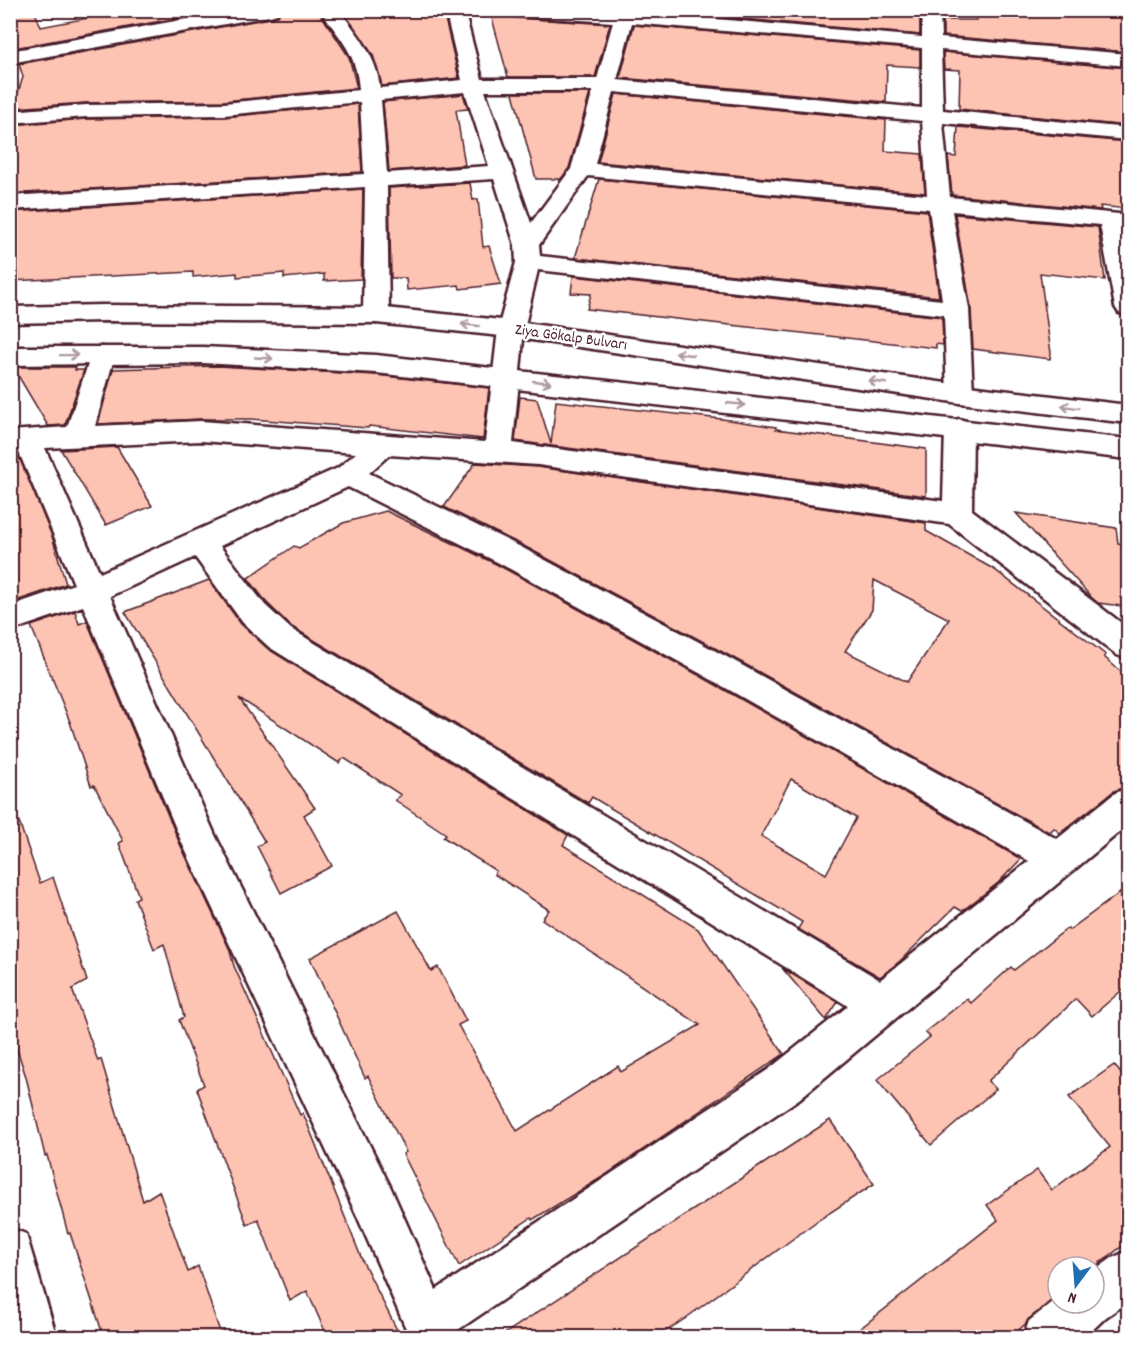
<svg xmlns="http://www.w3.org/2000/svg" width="1139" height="1348" viewBox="0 0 1139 1348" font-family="Dekko,sans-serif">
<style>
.building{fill:#fdc3b3;stroke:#4a1f2b;stroke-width:1.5;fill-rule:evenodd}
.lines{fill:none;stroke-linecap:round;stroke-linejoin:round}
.minor-casing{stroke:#4a1f2b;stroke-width:5}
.secondary-casing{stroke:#4a1f2b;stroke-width:5}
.minor{fill:#fff;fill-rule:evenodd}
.secondary{fill:#fff;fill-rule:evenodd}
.oneway{stroke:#ae9aa0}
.labels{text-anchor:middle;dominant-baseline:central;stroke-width:5;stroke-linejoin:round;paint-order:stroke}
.far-street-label{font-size:16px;fill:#4a1f2b;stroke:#fff}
</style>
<rect width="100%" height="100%" fill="#fff"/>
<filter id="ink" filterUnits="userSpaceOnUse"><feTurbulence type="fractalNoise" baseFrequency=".0167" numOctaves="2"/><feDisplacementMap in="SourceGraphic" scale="12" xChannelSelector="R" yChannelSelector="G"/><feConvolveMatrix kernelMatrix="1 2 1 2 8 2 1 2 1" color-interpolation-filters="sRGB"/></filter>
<g filter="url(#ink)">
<g class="building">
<path d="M10,10H34L41,27L130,10H221L14,48L10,37Z"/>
<path d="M281,10H318L349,57L357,88L224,101L86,103L13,108L23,77L19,64L270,18L278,16Z"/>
<path d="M342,10H443L459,78L382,86L373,55Z"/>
<path d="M644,10H847L920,18V35Z"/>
<path d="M975,10H1128V52L943,36V20H976Z"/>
<path d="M490,11L505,13L507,16L515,18L610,24L595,77H508Z"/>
<path d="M634,25L920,50V67L887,65L886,102L620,78Z"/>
<path d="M943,52L1128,68V126L959,109L960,70L944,69Z"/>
<path d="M513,93H590L569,168L561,179H536Z"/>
<path d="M463,94L468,109L456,110L465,165L389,171L383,102Z"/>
<path d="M616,94L886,120L885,151L922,154L925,193L598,162Z"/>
<path d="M358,104L362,172L10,194V125L86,119L224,117Z"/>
<path d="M958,127L1128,142V209L1100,206L1101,210L952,195L948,156L956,157Z"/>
<path d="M599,179L927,211L939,297L575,258Z"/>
<path d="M470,183L473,200L478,199L483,247L489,246L501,284L460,289L459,285L407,290L406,278H391L389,188Z"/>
<path d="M363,189L361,279L324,281V274L284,278V273L237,277V273L193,277V272L10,281V212Z"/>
<path d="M955,214L1098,227L1105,280L1040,273L1051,353L1050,359L973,349L971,309Z"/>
<path d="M573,276L942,317L943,345L936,344V348L587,309L591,294L571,293Z"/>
<path d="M218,366L376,375L489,388L483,439L369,426L368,428L251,419H201L98,424L113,369Z"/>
<path d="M13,367H76L75,370H84L65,425L48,426Z"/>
<path d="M520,397L537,399L551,444L556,401L722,419L776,427V429L926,449V496L515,441Z"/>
<path d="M117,447L152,506L106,525L61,450Z"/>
<path d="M17,452L52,536L66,584L10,603V453Z"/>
<path d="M475,463L538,467L926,523V531L995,570L1106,655L1104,657L1128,678V786L1114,791L1060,833L1054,828L1050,832L1047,831L728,655L522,545L444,507ZM874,580L949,619L907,682L845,651L872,610Z"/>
<path d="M386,511L498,565L702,677L1021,859L998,883L962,911L955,907L900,961L880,977L798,929L802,922L592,797L588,803L292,627L267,603L248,578L294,546L299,548L343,523ZM791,779L856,818L826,874L761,836Z"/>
<path d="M1016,513L1116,528L1118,543L1128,545V607L1098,603L1092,598Z"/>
<path d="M209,580L241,624L268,649L568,835L563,845L698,929L784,1054L604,1176L532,1220L531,1218L459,1266L403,1154L406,1152L368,1076L365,1078L310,958L398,911L431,971L438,967L466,1021L458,1025L517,1131L618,1066L621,1072L700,1025L542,919L549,910L494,874L496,871L443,837L446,834L395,800L401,795L344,758L339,763L239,698L315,808L304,815L332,866L281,893L257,846L265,842L125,612Z"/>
<path d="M75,611L79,624L87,621L89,626L180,844L229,948L234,966L300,1115L303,1113L363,1262L401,1338H328L307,1291L290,1301L258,1219L247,1225L197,1089L204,1085L179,1020L184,1017L164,944L154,949L135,899L139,897L119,843L123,841L94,785L91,786L70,722L31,626Z"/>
<path d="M16,813L40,883L53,877L87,981L72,989L98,1061L101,1059L143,1201L159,1191L188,1272L198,1266L222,1338H104L70,1233L68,1234L47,1155L45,1156L26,1077L10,1027V814Z"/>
<path d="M1128,887V985L1092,1016L1076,999L988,1081L996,1089L931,1145L877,1080L930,1037L925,1032L967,999L971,1003L1011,967L1014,970L1068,928L1069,930Z"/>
<path d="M782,968L838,1002L826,1020Z"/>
<path d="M1114,1065L1128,1082V1242L1094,1267H1058V1294L1010,1338H848L998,1220L987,1205L1037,1170L1052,1190L1110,1147L1069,1097Z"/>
<path d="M830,1120L874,1184L817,1221L686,1318L656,1338H498Z"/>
</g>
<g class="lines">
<g class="minor-casing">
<g id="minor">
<path d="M236,10H279L277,14L270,16L10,63V51Z"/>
<path d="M320,10H339C358,34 377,57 380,88L462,80L445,10H464L482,79H597L613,22L515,16L508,14L506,10H635V12L922,37V10H940L941,38L1128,54V66L941,50L943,110L1128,128V140L943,123L950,197L1119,214C1135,236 1128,288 1128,315L1119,313L1115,307L1100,225L952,211L969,309L973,394L970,400L960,403L950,400L947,394L944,315L538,270L524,329L513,443L943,501L945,429L949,422L959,419L969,422L973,429L972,510L1128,628V659L1117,655L949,524L538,465L389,455L369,473L521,547L727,657L1057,839L1115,793L1128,788V825L799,1099L455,1332L457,1338H410L358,1218L182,843L83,606L10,631V606L74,584L18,450L10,451V431L67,427L93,349L102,347L111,349L115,355L95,426L201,421L485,442L498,329L516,262L515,245L494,179L387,186L389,315L385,321L376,323L367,321L363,315L365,187L10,210V196L364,174L360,102L224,115L86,117L10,123V111L86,105L224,103L359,90C357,53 340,39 320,10ZM632,23L922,48V108L617,80ZM485,91H593L571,169L531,223ZM465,92L489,166L387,173L381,100ZM614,92L922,121L927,195L595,164ZM588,176L929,209L942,300L540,256L539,245ZM201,441L356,453L338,468L100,573L45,448ZM348,487L499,563L703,675L1029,861L880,980L291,629L265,605L220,546ZM195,557L243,623L269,647L848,1006L769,1069L436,1290L390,1186L215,835L110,596Z"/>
<path d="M10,1228L26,1234L57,1338H10Z"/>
<path d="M1128,1251V1302L1106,1317L1084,1338H1023L1029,1321L1058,1298V1303H1094V1271L1112,1258Z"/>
</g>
</g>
<g class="secondary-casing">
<g id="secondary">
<path d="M103,305L376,307L511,321L960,385L1128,405V423L960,403L511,337L376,323L103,321L10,323V307Z"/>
<path d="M10,347H203L376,355L1128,439V459L376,373L203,363L10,365Z"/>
</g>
</g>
<use href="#minor" class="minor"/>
<use href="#secondary" class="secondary"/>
</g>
<defs><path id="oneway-shaft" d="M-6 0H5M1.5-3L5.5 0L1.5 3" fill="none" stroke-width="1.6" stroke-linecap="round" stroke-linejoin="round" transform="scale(1.5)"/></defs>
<g class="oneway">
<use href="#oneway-shaft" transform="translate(470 325) rotate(-174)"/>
<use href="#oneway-shaft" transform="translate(684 354) rotate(-172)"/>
<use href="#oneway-shaft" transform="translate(69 355) rotate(-1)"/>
<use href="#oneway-shaft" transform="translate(264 358) rotate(3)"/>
<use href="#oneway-shaft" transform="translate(542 382) rotate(6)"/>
<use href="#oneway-shaft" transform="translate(877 382) rotate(-172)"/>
<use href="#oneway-shaft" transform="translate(736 404) rotate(6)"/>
<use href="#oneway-shaft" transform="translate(1070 407) rotate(-173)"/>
</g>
</g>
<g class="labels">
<g class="far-street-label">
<text transform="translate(571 338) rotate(8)">Ziya Gökalp Bulvarı</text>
</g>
</g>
<rect width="1139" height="1348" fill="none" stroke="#fff" stroke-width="36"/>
<rect x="18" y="18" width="1103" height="1312" fill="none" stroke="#4a1f2b" stroke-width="2" filter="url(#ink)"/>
<g transform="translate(1076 1285) rotate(196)"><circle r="28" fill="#ffffff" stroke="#b7a5aa" stroke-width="1.5"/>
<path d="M0-4.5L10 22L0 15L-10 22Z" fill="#1f6fb2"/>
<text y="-9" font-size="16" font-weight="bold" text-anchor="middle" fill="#4a1f2b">N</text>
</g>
</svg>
